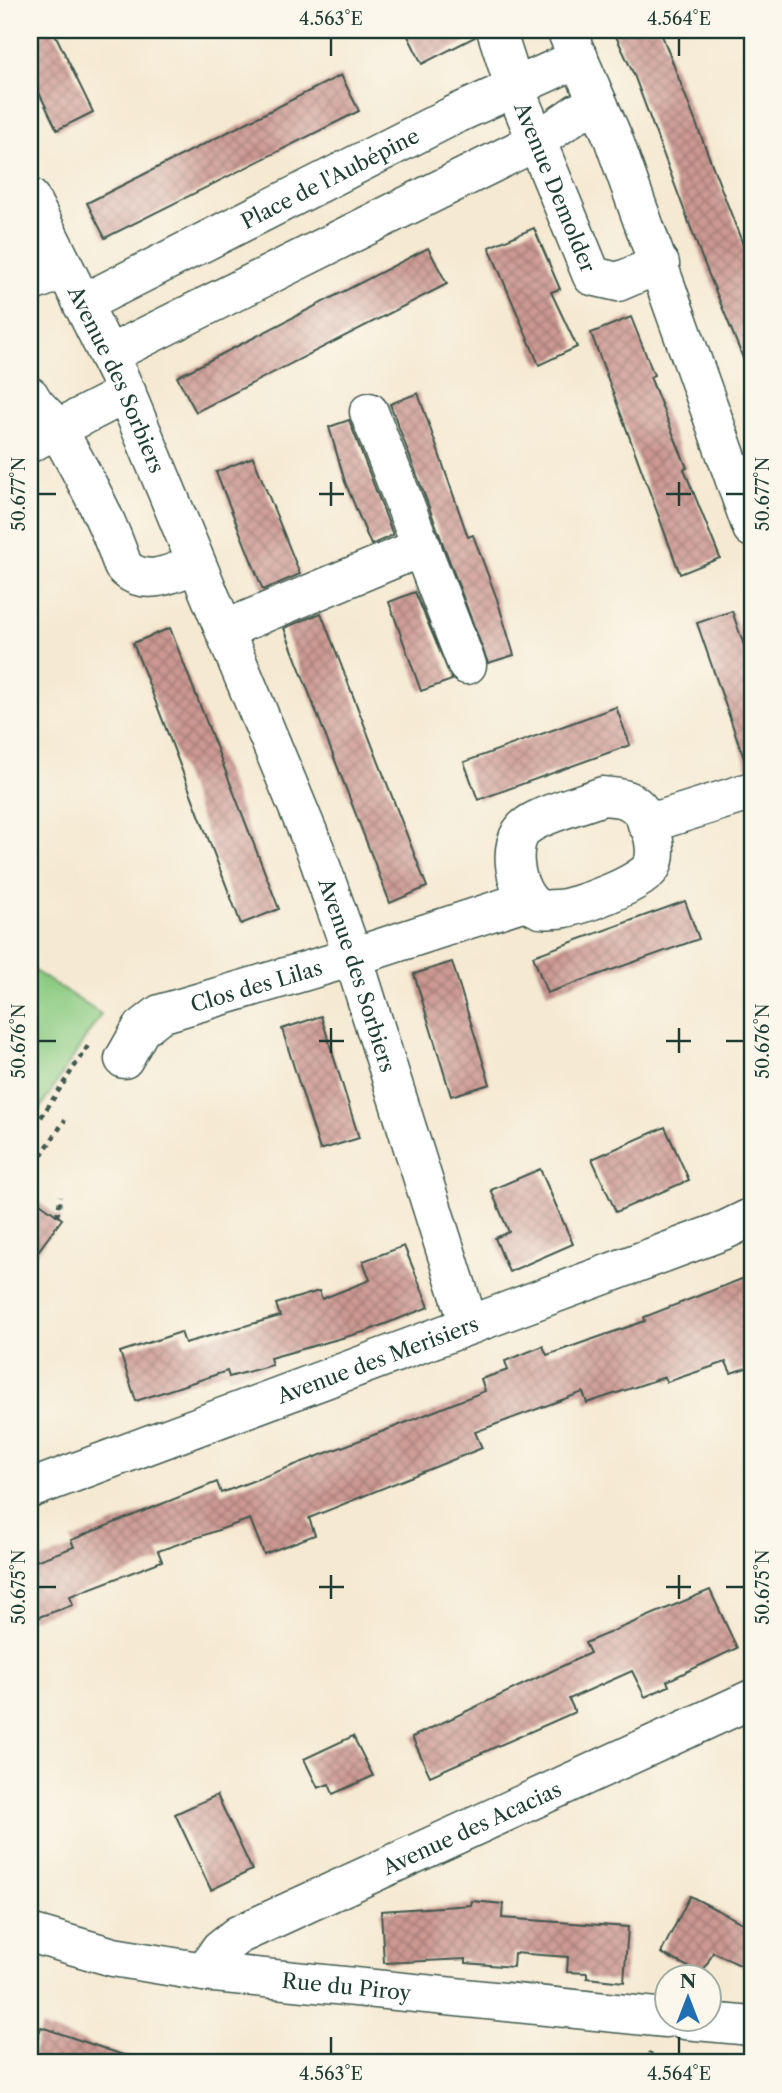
<svg xmlns="http://www.w3.org/2000/svg" width="782" height="2093" viewBox="0 0 782 2093" font-family="'Libre Caslon Text',serif">
<style>
.pitch{fill:#8dcc83;stroke:#56845c;stroke-width:2}
.building{fill:url(#building-cross-hatch)}
.lines{fill:none;stroke-linecap:round;stroke-linejoin:round}
.minor-casing{stroke:#3f574c;stroke-width:41}
.path{stroke:#3f574c;stroke-width:4.5;stroke-dasharray:5 5;stroke-linecap:butt}
.minor{stroke:#fff;stroke-width:38}
.ticks{fill:none;stroke:#1f3d34;stroke-width:2.5}
.labels{text-anchor:middle;dominant-baseline:central;stroke-width:6;stroke-linejoin:round;paint-order:stroke}
.street-label{font-size:21px;fill:#1f3d34;stroke:#fbf7ec}
.neatline{fill:none;stroke:#1f3d34;stroke-width:2.5}
.ticks-label{font-size:18px;text-anchor:middle;fill:#1f3d34}
</style>
<defs>
<pattern id="building-cross-hatch" width="8" height="8" patternUnits="userSpaceOnUse" patternTransform="scale(1.75)"><rect width="8" height="8" fill="#cc9892"/><path d="M0 0l8 8M0 8l8-8" fill="none" stroke="#a57d78"/></pattern>
</defs>
<rect width="100%" height="100%" fill="#fbf7ec"/>
<filter id="ink" filterUnits="userSpaceOnUse"><feTurbulence type="fractalNoise" baseFrequency=".0143" numOctaves="2"/><feDisplacementMap in="SourceGraphic" scale="14" xChannelSelector="R" yChannelSelector="G"/><feConvolveMatrix kernelMatrix="1 2 1 2 8 2 1 2 1" color-interpolation-filters="sRGB"/></filter>
<filter id="wash" filterUnits="userSpaceOnUse"><feTurbulence type="fractalNoise" baseFrequency=".00686" numOctaves="4" result="noise"/><feDisplacementMap in="SourceGraphic" scale="28" xChannelSelector="R" yChannelSelector="G"/><feGaussianBlur stdDeviation="1.57" result="paint"/><feColorMatrix in="noise" values="0 0 0 0 0 0 0 0 0 0 0 0 0 0 0 0 0 1.4 0 .05"/><feComposite in="paint" operator="in"/></filter>
<g filter="url(#wash)">
<rect width="100%" height="100%" fill="#f5e9d2"/>
<path class="pitch" d="M30,968L101,1014L30,1124Z"/>
<g id="blocks">
<g class="building">
<path d="M30,30H53L93,112L57,130L30,74Z"/>
<path d="M405,30H475V37L422,64Z"/>
<path d="M613,30H660L752,268V380L702,258L634,75Z"/>
<path d="M341,75L359,111L105,238L87,203Z"/>
<path d="M534,228L560,289L551,292L577,347L539,365L489,247Z"/>
<path d="M428,248L447,284L196,412L177,377Z"/>
<path d="M631,317L654,375L650,377L687,468L684,469L720,558L680,574L591,333Z"/>
<path d="M418,393L468,537L473,535L497,599L514,655L488,663L390,404Z"/>
<path d="M349,420L393,535L371,545L345,482L329,427Z"/>
<path d="M253,457L300,574L263,590L216,472Z"/>
<path d="M415,592L452,680L421,691L389,602Z"/>
<path d="M732,611L752,668V770H748L697,623Z"/>
<path d="M321,613L427,887L390,903L284,628Z"/>
<path d="M170,628L279,909L241,924L133,643Z"/>
<path d="M616,707L630,745L478,800L464,762Z"/>
<path d="M685,901L699,939L547,993L533,956Z"/>
<path d="M452,962L490,1084L451,1096L414,974Z"/>
<path d="M321,1016L359,1138L320,1150L282,1029Z"/>
<path d="M665,1127L689,1180L616,1212L592,1159Z"/>
<path d="M540,1169L573,1244L509,1272L495,1238L509,1232L491,1190Z"/>
<path d="M30,1196L62,1219L30,1262Z"/>
<path d="M404,1246L429,1307L367,1331L270,1358L272,1365L229,1377L227,1371L136,1401L120,1352L181,1332L185,1343L280,1316L276,1304L319,1291L322,1299L370,1280L363,1261Z"/>
<path d="M752,1275V1366L731,1373L726,1362L667,1382L665,1377L587,1403L583,1392L475,1432L482,1448L309,1518L315,1535L264,1554L250,1519L158,1551L162,1561L70,1596L73,1605L30,1620V1563L74,1547L71,1540L217,1482L221,1493L397,1426L485,1391L481,1379L508,1370L505,1361L543,1346L547,1355L645,1321L644,1317Z"/>
<path d="M710,1590L737,1648L667,1681L669,1686L645,1697L632,1671L569,1699L575,1712L430,1776L412,1737L590,1653L585,1643Z"/>
<path d="M353,1736L373,1776L333,1794L329,1784L318,1788L304,1759Z"/>
<path d="M217,1795L252,1870L211,1890L175,1814Z"/>
<path d="M690,1896L752,1928V1971L713,1952L702,1974L661,1953Z"/>
<path d="M472,1901L503,1904L502,1918L628,1927L624,1982L587,1978V1973L567,1972L568,1957L514,1953L513,1967L466,1963V1959L384,1963L381,1911L471,1905Z"/>
<path d="M41,2027L135,2059V2063H30Z"/>
</g>
</g>
</g>
<g filter="url(#ink)">
<use href="#blocks" fill-opacity="0" stroke="#3f574c" stroke-width="2"/>
<g class="lines">
<g class="minor-casing">
<g id="minor">
<path id="s1" d="M496,30L514,86L592,276L618,282L660,264"/>
<path d="M566,30L613,138L752,528"/>
<path id="s2" d="M30,198L121,381L315,849L353,957L469,1325"/>
<path d="M30,283L65,269"/>
<path id="s3" d="M82,304L454,115L579,58"/>
<path d="M108,355L537,141L577,113L599,105"/>
<path d="M30,396C36,409 49,416 57,429C82,472 107,518 123,566C143,588 172,574 195,564"/>
<path d="M369,412L467,665"/>
<path d="M30,443L127,393"/>
<path d="M226,629L422,547"/>
<path d="M603,796C610,797 622,797 629,801C648,810 661,847 652,866C644,883 575,909 556,909C551,909 545,910 540,909C515,899 504,841 528,825C545,813 582,804 603,796Z"/>
<path d="M647,824L752,791"/>
<path id="s4" d="M124,1059L141,1029L160,1014L353,957L528,900"/>
<path id="s5" d="M30,1489L725,1230L752,1217"/>
<path id="s6" d="M30,1933L113,1957L204,1972L666,2018"/>
<path id="s7" d="M204,1972L220,1949L238,1935L752,1699"/>
<path d="M685,2020L752,2026"/>
</g>
</g>
<g class="path">
<path d="M30,1134L90,1043"/>
<path d="M30,1172L65,1120"/>
<path d="M57,1216L61,1196"/>
<path d="M646,2063L651,2052"/>
</g>
<use href="#minor" class="minor"/>
</g>
</g>
<path class="ticks" d="M331,38V56M679,38V56M331,482V506M679,482V506M38,494H56M319,494H344M666,494H691M726,494H744M331,1028V1053M679,1028V1053M38,1041H56M319,1041H344M666,1041H691M726,1041H744M331,1575V1599M679,1575V1599M38,1587H56M319,1587H344M666,1587H691M726,1587H744M331,2037V2054M679,2037V2054"/>
<g class="labels">
<g class="street-label">
<text stroke="none"><textPath href="#s3" startOffset="278">Place de l'Aubépine</textPath></text>
<text stroke="none"><textPath href="#s1" startOffset="168">Avenue Demolder</textPath></text>
<text stroke="none"><textPath href="#s2" startOffset="201">Avenue des Sorbiers</textPath></text>
<text stroke="none"><textPath href="#s2" startOffset="844">Avenue des Sorbiers</textPath></text>
<text stroke="none"><textPath href="#s4" startOffset="159">Clos des Lilas</textPath></text>
<text stroke="none"><textPath href="#s5" startOffset="371">Avenue des Merisiers</textPath></text>
<text stroke="none"><textPath href="#s7" startOffset="308">Avenue des Acacias</textPath></text>
<text stroke="none"><textPath href="#s6" startOffset="322">Rue du Piroy</textPath></text>
</g>
</g>
<rect width="782" height="2093" fill="none" stroke="#fbf7ec" stroke-width="77"/>
<g transform="translate(688 1998)"><circle r="33" fill="#fbf7ec" stroke="#a3ada2" stroke-width="2"/>
<path d="M0-5L12 26L0 18L-12 26Z" fill="#1f6fb2"/>
<text y="-10" font-size="19" font-weight="bold" text-anchor="middle" fill="#1f3d34">N</text>
</g>
<rect x="38" y="38" width="706" height="2016" class="neatline"/>
<g class="ticks-label">
<text x="331" y="25">4.563°E</text>
<text x="679" y="25">4.564°E</text>
<text transform="translate(19 494) rotate(-90)" y="6">50.677°N</text>
<text transform="translate(763 494) rotate(-90)" y="6">50.677°N</text>
<text transform="translate(19 1041) rotate(-90)" y="6">50.676°N</text>
<text transform="translate(763 1041) rotate(-90)" y="6">50.676°N</text>
<text transform="translate(19 1587) rotate(-90)" y="6">50.675°N</text>
<text transform="translate(763 1587) rotate(-90)" y="6">50.675°N</text>
<text x="331" y="2080">4.563°E</text>
<text x="679" y="2080">4.564°E</text>
</g>
</svg>
